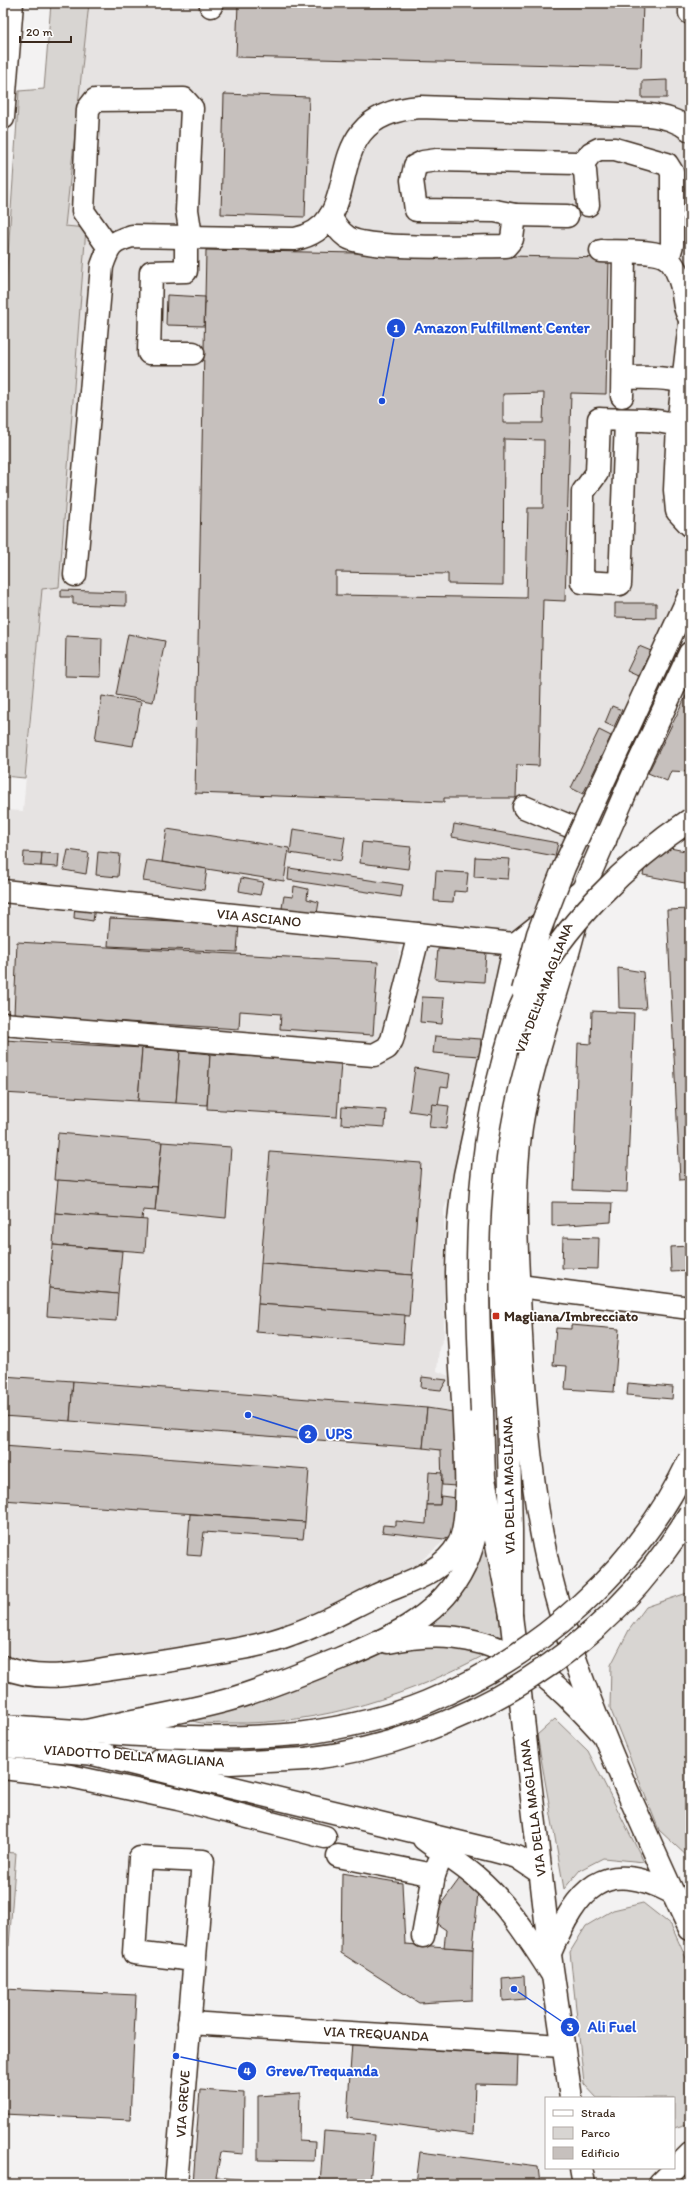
<svg xmlns="http://www.w3.org/2000/svg" width="693" height="2187" viewBox="0 0 693 2187" font-family="Itim,sans-serif">
<style>
.built{fill:#e6e3e2}
.green{fill:#d8d5d2;stroke:#8a8078}
.building{fill:#c6c0bd;stroke:#3b2a1e;fill-rule:evenodd}
.lines{fill:none;stroke-linecap:round;stroke-linejoin:round}
.minor-casing{stroke:#3b2a1e;stroke-width:25}
.major-casing{stroke:#3b2a1e;stroke-width:25}
.highway-casing{stroke:#3b2a1e;stroke-width:25}
.minor{stroke:#fff;stroke-width:22}
.major{stroke:#fff;stroke-width:22}
.highway{stroke:#fff;stroke-width:22}
.highway-bridge-casing{stroke:#3b2a1e;stroke-width:25;stroke-linecap:butt}
.highway-bridge{stroke:#fff;stroke-width:22}
.poi-dot{fill:#c8321e;stroke:#fff;stroke-width:1.5}
.labels{text-anchor:middle;dominant-baseline:central;stroke-width:3.5;stroke-linejoin:round;paint-order:stroke}
.street-label{font-size:14px;fill:#3b2a1e;stroke:#fff}
.poi-label{font-size:14px;font-weight:bold;fill:#3b2a1e;stroke:#fff;text-anchor:start}
.leader{fill:none;stroke:#1d4ed8;stroke-width:1.5}
.callout-dot{fill:#1d4ed8;stroke:#fff;stroke-width:1.5}
.mark-label{font-size:12px;text-anchor:middle;font-weight:bold;fill:#fff}
.callout-label{font-size:15px;text-anchor:middle;font-weight:bold;fill:#1d4ed8;stroke:#fff;stroke-width:3.5;stroke-linejoin:round;paint-order:stroke}
</style>
<rect width="100%" height="100%" fill="#f3f2f2"/>
<filter id="ink" filterUnits="userSpaceOnUse"><feTurbulence type="fractalNoise" baseFrequency=".025" numOctaves="2"/><feDisplacementMap in="SourceGraphic" scale="8" xChannelSelector="R" yChannelSelector="G"/><feConvolveMatrix kernelMatrix="1 2 1 2 8 2 1 2 1" color-interpolation-filters="sRGB"/></filter>
<g filter="url(#ink)">
<g class="built">
<path d="M89,3H690V574L532,924L519,930L503,934L3,884V810L23,811L42,589L59,586L86,228L65,227Z"/>
<path d="M27,898L400,943L398,966L420,967L429,949L516,953L452,1190L444,1209V1337L439,1348L437,1371L449,1376L455,1416L458,1529L416,1565L343,1606L275,1633L179,1652L167,1649L126,1654L109,1661L70,1662L61,1667L15,1668L3,1653V911Z"/>
</g>
<g class="green">
<path d="M51,3H89L65,226L86,228L59,587L42,589L25,778L3,776V329L19,91L44,89Z"/>
<path d="M487,1525L503,1644L425,1628C459,1602 482,1568 487,1525Z"/>
<path d="M687,1593L690,1597V1859L659,1830L610,1708L611,1665L629,1630L646,1607Z"/>
<path d="M421,1644L490,1652C411,1695 321,1725 229,1723C218,1723 204,1725 193,1721L194,1719L267,1697L394,1647Z"/>
<path d="M555,1719L588,1751L644,1862L603,1858L580,1870L564,1889L537,1735Z"/>
<path d="M3,1852L16,1853L9,1946L3,1945Z"/>
<path d="M643,1903L671,1925L690,1967V2123L674,2128V2098H597L584,2084L570,1952L586,1926L613,1910Z"/>
</g>
<g class="building">
<path d="M238,3H643L641,67L236,57Z"/>
<path d="M667,80V98H642V81Z"/>
<path d="M224,94L309,97L305,217L221,214Z"/>
<path d="M206,250L609,258L606,394L571,393L565,601L543,600L539,766L517,765L516,798H444V802L195,793ZM544,393L543,423H503V394ZM504,439L544,440L543,508H528L526,598L336,595V572L448,574V584L503,585Z"/>
<path d="M167,295L205,297L204,326L166,325Z"/>
<path d="M61,590L126,592V606L73,604V597H61Z"/>
<path d="M615,603H656V618L615,617Z"/>
<path d="M128,634L165,641L153,702L116,695Z"/>
<path d="M66,636L102,638L101,677L65,676Z"/>
<path d="M639,646L651,651L638,676L627,671Z"/>
<path d="M690,688V772L671,771L667,781L648,773Z"/>
<path d="M102,696L141,702L133,746L95,740Z"/>
<path d="M612,706L622,710L614,727L605,723Z"/>
<path d="M599,730L611,736L583,794L571,788Z"/>
<path d="M454,824L558,843L555,856L452,837Z"/>
<path d="M167,829L289,848L284,881L162,862Z"/>
<path d="M293,829L345,837L341,861L290,853Z"/>
<path d="M362,842L411,847L408,869L360,863Z"/>
<path d="M650,844L690,852V884L643,875Z"/>
<path d="M68,850L89,853L86,874L64,870Z"/>
<path d="M24,852L42,853L41,866L23,865Z"/>
<path d="M98,852L120,854L118,877L96,875Z"/>
<path d="M42,853L59,854L58,867L41,866Z"/>
<path d="M475,857L510,859L508,879L474,877Z"/>
<path d="M147,860L207,869L204,890L143,881Z"/>
<path d="M289,868L403,885L401,897L288,880Z"/>
<path d="M436,871L468,873L466,892L454,891L453,902L434,901Z"/>
<path d="M241,878L263,882L260,895L239,891Z"/>
<path d="M294,886L308,889L307,899L319,902L316,919L281,914L284,896L293,897Z"/>
<path d="M75,905L95,907L93,921L74,918Z"/>
<path d="M690,909V1179L680,1180L667,910Z"/>
<path d="M110,918L239,924L237,952L108,946Z"/>
<path d="M17,942L378,962L373,1035L280,1029L281,1014L240,1011L239,1029L14,1015Z"/>
<path d="M438,949L486,952L484,982L435,979Z"/>
<path d="M618,968L643,972L646,1009L619,1008Z"/>
<path d="M422,997L444,998L442,1024L420,1022Z"/>
<path d="M592,1011L634,1013L627,1192L573,1190L578,1043L591,1044Z"/>
<path d="M435,1036L481,1039L480,1056L433,1053Z"/>
<path d="M4,1040L142,1048L138,1101L3,1093Z"/>
<path d="M142,1048L180,1051L176,1103L138,1101Z"/>
<path d="M180,1051L210,1054L207,1105L176,1103Z"/>
<path d="M210,1054L341,1062L337,1117L207,1109Z"/>
<path d="M415,1068L450,1074L448,1087L441,1086L438,1105L432,1104L431,1114L409,1111Z"/>
<path d="M432,1104L449,1106L446,1129L429,1127Z"/>
<path d="M342,1107L386,1110L385,1127L341,1124Z"/>
<path d="M58,1133L162,1142L157,1187L54,1180Z"/>
<path d="M162,1142L231,1147L226,1218L155,1211Z"/>
<path d="M270,1152L421,1163L412,1275L261,1263Z"/>
<path d="M58,1180L157,1187L155,1211L143,1210L142,1220L55,1213Z"/>
<path d="M552,1202L612,1203L611,1222L552,1226Z"/>
<path d="M55,1213L147,1220L145,1252L53,1245Z"/>
<path d="M563,1237L599,1238L598,1269L562,1268Z"/>
<path d="M53,1245L122,1251L118,1294L49,1288Z"/>
<path d="M690,1246V1271L671,1272L670,1247Z"/>
<path d="M261,1263L412,1275L409,1316L258,1304Z"/>
<path d="M49,1288L118,1294L116,1321L47,1316Z"/>
<path d="M258,1304L405,1315L403,1344L256,1332Z"/>
<path d="M571,1325L619,1329L614,1392L565,1389L567,1366L553,1365L556,1328L571,1329Z"/>
<path d="M3,1376L73,1381L70,1421L3,1416Z"/>
<path d="M422,1377L447,1380L441,1390L421,1388Z"/>
<path d="M73,1381L427,1408L423,1448L70,1421Z"/>
<path d="M628,1383L673,1387L672,1399L627,1395Z"/>
<path d="M427,1408L453,1412L456,1486L442,1485L441,1450L423,1448Z"/>
<path d="M3,1446L309,1469L305,1522L3,1500Z"/>
<path d="M429,1472L442,1473L440,1505H427Z"/>
<path d="M441,1496L456,1498L452,1534L444,1539L382,1532L383,1525L396,1526V1521L426,1524L427,1505H440Z"/>
<path d="M190,1514L305,1522L303,1539L204,1532L201,1556L187,1555Z"/>
<path d="M342,1873L402,1883L405,1944L473,1949L472,2000L419,2003L341,1953Z"/>
<path d="M460,1878L478,1892L473,1949L444,1947L446,1930L430,1919Z"/>
<path d="M524,1976L525,1999L503,2001L502,1978Z"/>
<path d="M3,1989L136,1995L130,2120L3,2114Z"/>
<path d="M352,2043L518,2053L517,2085L475,2084L473,2135L347,2118Z"/>
<path d="M200,2090L244,2093L243,2154L221,2152L216,2177L283,2184H193Z"/>
<path d="M300,2093L299,2141L315,2142L314,2161L258,2160V2096Z"/>
<path d="M324,2131L374,2135L370,2184H320Z"/>
<path d="M420,2152L538,2167L540,2184H416Z"/>
</g>
<g class="lines">
<g class="minor-casing">
<g id="minor">
<path d="M690,3V13"/>
<path d="M211,6V3"/>
<path d="M3,118L12,3"/>
<path d="M581,166L591,153L599,149H615L667,164L672,172V245L668,259"/>
<path d="M515,215L495,211L416,210L412,180L415,166L423,162L437,160L578,163L585,171L588,205"/>
<path d="M330,216C334,224 340,232 347,237C369,251 476,246 506,246L512,239L515,215L567,216"/>
<path d="M186,236V271L151,272L149,353H193"/>
<path d="M109,248L83,211L88,109L95,100L184,99L192,108L187,210L191,236"/>
<path d="M601,251C617,252 657,249 668,259C674,264 679,276 681,284C685,297 682,306 690,319"/>
<path d="M690,323L678,425L675,490L677,511L690,525"/>
<path d="M623,378C639,378 679,375 690,388"/>
<path d="M622,396L624,252"/>
<path d="M626,421L620,584L582,582L583,492L597,473L599,419C625,421 671,415 690,434"/>
<path d="M75,575L102,266C109,246 111,242 132,236L295,239C374,223 308,116 420,107L649,115C665,117 677,120 690,130"/>
<path d="M524,807L605,841"/>
<path d="M3,891L515,944"/>
<path d="M3,1024L374,1055L387,1048L392,1040L419,934"/>
<path d="M519,1286L690,1308"/>
<path d="M3,1667C39,1683 80,1673 118,1668C152,1664 186,1658 220,1652C244,1648 268,1644 291,1635C321,1625 348,1609 377,1595C407,1582 442,1574 459,1543C471,1519 465,1449 464,1420C460,1338 450,1256 465,1175L515,944L583,890"/>
<path d="M3,1768L70,1776L178,1799L325,1837"/>
<path d="M338,1856L434,1875"/>
<path d="M423,1936L434,1875L439,1862"/>
<path d="M189,2023L562,2046"/>
<path d="M176,2184L203,1861L140,1858L134,1953L194,1960"/>
</g>
</g>
<g class="major-casing">
<g id="major">
<path d="M577,918C561,988 532,1056 521,1127C512,1190 517,1252 520,1316C524,1393 529,1470 544,1546C562,1636 597,1721 633,1804C652,1846 670,1888 690,1929"/>
<path d="M564,933L635,771L690,653"/>
<path d="M548,970L526,1030L508,1099L500,1149L497,1222L508,1408L511,1530V1615L550,1955L571,2098"/>
<path d="M550,1953C577,1889 603,1856 673,1893"/>
<path d="M581,2168L584,2184"/>
<path d="M660,2184L690,2154"/>
</g>
</g>
<g class="highway-casing">
<g id="highway">
<path d="M482,1412L484,1479L511,1615"/>
<path d="M388,1642C487,1621 539,1663 602,1733"/>
<path d="M3,1726C101,1732 200,1743 298,1734"/>
<path d="M86,1731C133,1720 181,1713 228,1700C266,1689 304,1673 341,1658C386,1640 435,1619 460,1575C477,1546 479,1511 484,1479"/>
<path d="M3,1746L107,1755"/>
<path d="M93,1754L491,1850L517,1857L541,1873"/>
<path d="M160,1759L230,1763L306,1759"/>
<path d="M424,1839C441,1852 460,1863 476,1877C507,1903 530,1940 552,1974"/>
</g>
</g>
<use href="#minor" class="minor"/>
<use href="#major" class="major"/>
<use href="#highway" class="highway"/>
<g class="highway-bridge-casing">
<g id="highway-bridge">
<path d="M523,991L538,934L564,867L690,594"/>
<path d="M482,1412C477,1296 471,1179 502,1066C508,1042 515,1016 527,994C563,926 627,862 690,820"/>
<path d="M298,1734C342,1728 386,1719 427,1702C539,1656 638,1569 690,1459"/>
<path d="M306,1759C461,1741 611,1649 690,1513"/>
</g>
</g>
<use href="#highway-bridge" class="highway-bridge"/>
</g>
</g>
<rect class="poi-dot" x="492" y="1312" width="8" height="8" rx="2"/>
<g class="labels">
<g class="street-label">
<text transform="translate(259 918) rotate(6)">VIA ASCIANO</text>
<text transform="translate(544 988) rotate(-69)">VIA DELLA MAGLIANA</text>
<text transform="translate(509 1485) rotate(-91)">VIA DELLA MAGLIANA</text>
<text transform="translate(134 1756) rotate(4)">VIADOTTO DELLA MAGLIANA</text>
<text transform="translate(533 1808) rotate(-97)">VIA DELLA MAGLIANA</text>
<text transform="translate(376 2034) rotate(3)">VIA TREQUANDA</text>
<text transform="translate(183 2104) rotate(-86)">VIA GREVE</text>
</g>
<g class="poi-label">
<text x="504" y="1316">Magliana/Imbrecciato</text>
</g>
</g>
<path class="leader" d="M382 401L396 328M248 1415L308 1434M514 1989L570 2027M176 2056L247 2071"/>
<g class="callout-dot">
<circle cx="382" cy="401" r="4"/>
<circle cx="248" cy="1415" r="4"/>
<circle cx="514" cy="1989" r="4"/>
<circle cx="176" cy="2056" r="4"/>
<circle cx="396" cy="328" r="10"/>
<circle cx="308" cy="1434" r="10"/>
<circle cx="570" cy="2027" r="10"/>
<circle cx="247" cy="2071" r="10"/>
</g>
<g class="mark-label">
<text x="396" y="332">1</text>
<text x="308" y="1438">2</text>
<text x="570" y="2031">3</text>
<text x="247" y="2075">4</text>
</g>
<g class="callout-label">
<text x="502" y="333">Amazon Fulfillment Center</text>
<text x="339" y="1439">UPS</text>
<text x="612" y="2032">Ali Fuel</text>
<text x="322" y="2076">Greve/Trequanda</text>
</g>
<rect width="693" height="2187" fill="none" stroke="#fff" stroke-width="16"/>
<rect x="8" y="8" width="677" height="2171" fill="none" stroke="#3b2a1e" stroke-width="1.5" filter="url(#ink)"/>
<rect x="545" y="2097" width="130" height="72" fill="#ffffff" stroke="#b1aaa5"/>
<rect x="553" y="2110" width="20" height="6" fill="#ffffff" stroke="#b1aaa5"/>
<text x="581" y="2117" font-size="12" fill="#3b2a1e">Strada</text>
<rect x="553" y="2127" width="20" height="12" fill="#d8d5d2" stroke="#b1aaa5"/>
<text x="581" y="2137" font-size="12" fill="#3b2a1e">Parco</text>
<rect x="553" y="2147" width="20" height="12" fill="#c6c0bd" stroke="#b1aaa5"/>
<text x="581" y="2157" font-size="12" fill="#3b2a1e">Edificio</text>
<path d="M20 36v6h51v-6" fill="none" stroke="#3b2a1e" stroke-width="2"/>
<text x="26" y="36" font-size="12" fill="#3b2a1e" stroke="#ffffff" stroke-width="3" paint-order="stroke">20 m</text>
</svg>
